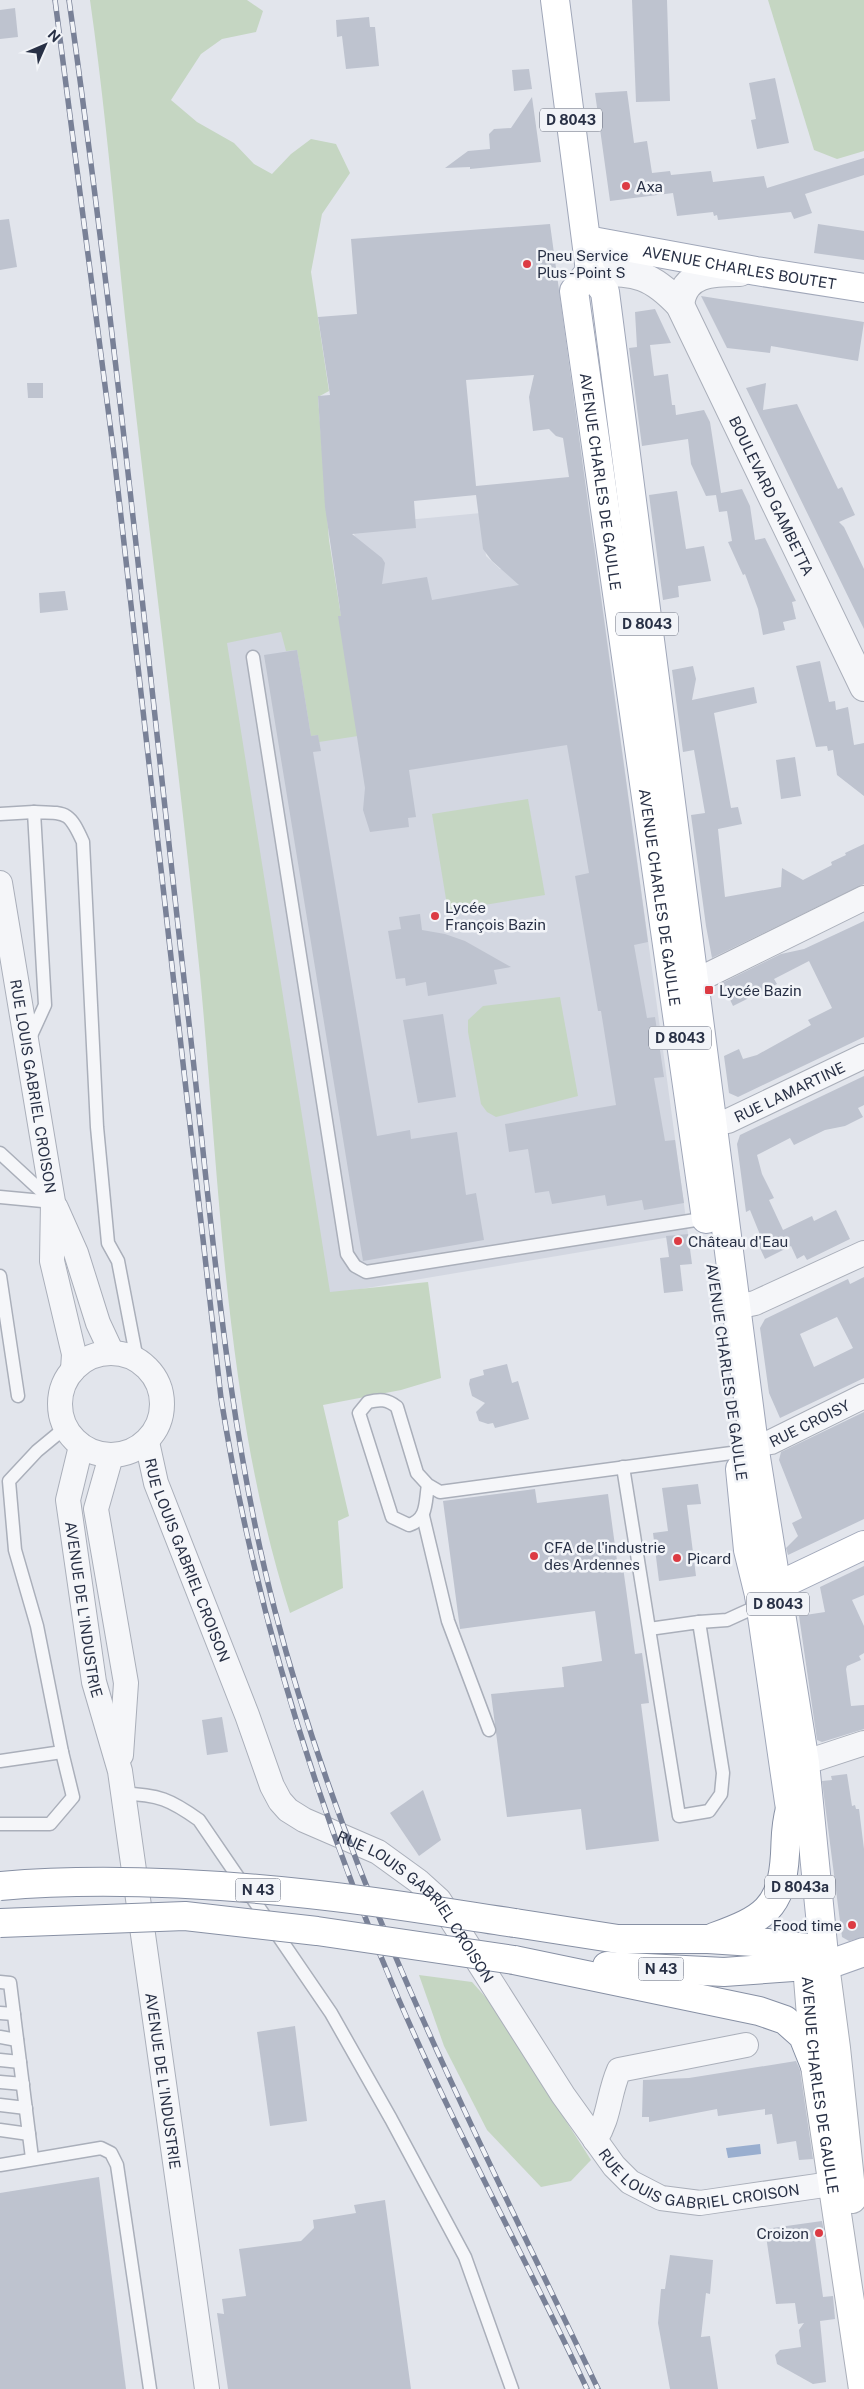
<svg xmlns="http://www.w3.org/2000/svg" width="864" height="2389" viewBox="0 0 864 2389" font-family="'Public Sans',sans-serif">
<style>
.built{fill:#d3d7e1}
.green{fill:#c5d6c2}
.water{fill:#99aecf}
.building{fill:#bec3cf;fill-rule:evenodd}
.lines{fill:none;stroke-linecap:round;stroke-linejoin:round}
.service-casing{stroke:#aaafba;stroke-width:15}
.minor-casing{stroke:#aaafba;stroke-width:26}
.tertiary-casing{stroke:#aaafba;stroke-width:30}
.secondary-casing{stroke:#aaafba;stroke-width:30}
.primary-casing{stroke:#a0a7b9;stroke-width:30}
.trunk-casing{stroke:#8790a4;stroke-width:30}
.service{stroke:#f5f6f9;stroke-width:12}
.minor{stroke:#f5f6f9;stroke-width:24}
.tertiary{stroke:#f5f6f9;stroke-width:28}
.secondary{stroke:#fff;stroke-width:28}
.primary{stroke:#fff;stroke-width:28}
.trunk{stroke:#fff;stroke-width:28}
.rail-casing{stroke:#798197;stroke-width:5.5}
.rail{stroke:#f2f4f8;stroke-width:4;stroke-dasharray:11;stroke-linecap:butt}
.trunk-bridge-casing{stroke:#8790a4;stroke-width:30;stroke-linecap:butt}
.trunk-bridge{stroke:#fff;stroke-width:28}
.poi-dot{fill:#dc3b43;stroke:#f2f4f8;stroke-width:2}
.labels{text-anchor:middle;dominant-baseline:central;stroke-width:5;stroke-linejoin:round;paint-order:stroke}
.shield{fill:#f2f4f8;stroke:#656b7b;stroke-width:1}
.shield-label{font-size:14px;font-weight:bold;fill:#283045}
.poi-label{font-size:15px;fill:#283045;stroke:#f2f4f8;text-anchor:start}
.street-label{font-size:15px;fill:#283045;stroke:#f2f4f8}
</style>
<rect width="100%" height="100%" fill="#e2e5ec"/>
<path class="built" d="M481,513L486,556L500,569L524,568L548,549L594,543L688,1234L260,1306L200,623L364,606L353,525Z"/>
<g class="green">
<path d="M90,0H247L263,11L256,32L222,39L201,54L171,100L197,122L234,143L254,164L272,174L291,154L311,139L336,144L350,173L322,214L311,272L329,391L318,397L329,540L341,616H339L358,736L319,742L318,735L311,736L297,650L286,651L281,632L227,643L330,1292L428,1282L441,1378L401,1390L323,1405L349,1516L338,1521L343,1588L290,1613C225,1410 220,1186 200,975C178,755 149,536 125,317C114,211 105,105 90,0Z"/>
<path d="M768,0H864V151L837,159L814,150Z"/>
<path d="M528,799L545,895L448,911L432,814Z"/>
<path d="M560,997L578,1096L496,1117L487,1112L481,1104L468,1032V1020L483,1006Z"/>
<path d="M419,1975L472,1982L489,2001L591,2160L571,2181L541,2187L487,2130L444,2046Z"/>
</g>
<path class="water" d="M760,2144L761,2154L728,2158L726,2148Z"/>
<g class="building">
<path d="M632,0H667L670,101L636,102Z"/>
<path d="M15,8L18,37L0,39V10Z"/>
<path d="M369,17L370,27H375L379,66L346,69L342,36L337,37L336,20Z"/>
<path d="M529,69L532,89L514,91L512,70Z"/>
<path d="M775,78L789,143L757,149L751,120L756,119L749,83Z"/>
<path d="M627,91L634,143L647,141L652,173L670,171L671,175L711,171L713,182L764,176L767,188L864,158V175L805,194L812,213L794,219L791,212L718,220L717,215L714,216L713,212L677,216L673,193L610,201L595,93Z"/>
<path d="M532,97L541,162L470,169V167L445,168L468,151L490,149L489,134L494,129L511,128Z"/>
<path d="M9,219L17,267L0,270V220Z"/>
<path d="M550,224L648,942L634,945L647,1018L655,1017L664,1077L654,1078L665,1141L675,1140L684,1203L644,1210L642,1200L607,1206L605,1195L552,1204L549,1191L535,1193L528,1149L509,1152L505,1124L616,1105L601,1011H598L575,876L589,873L567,745L409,770L416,817L408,818L409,827L370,832L363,810L365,788L338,616H341L325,507L318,396L330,395L318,317L357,314L351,239ZM534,375L529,397L533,431L549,429L556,436L563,438L569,477L476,486L466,380ZM476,495L483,549L492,561L519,585L432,600L427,577L382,584L385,563L382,558L352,534L416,528L414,501Z"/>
<path d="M818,224L864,231V260L814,253Z"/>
<path d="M701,296L864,322L858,361L771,346L770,353L727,348Z"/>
<path d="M655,309L671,343L650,345L654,376L668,374L672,405H675L676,415L704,410L710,422L721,493L742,489L750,506L755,540L765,538L796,601L792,602L796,619L783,622L785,630L763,635L758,609L745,574L743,575L728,542L732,541L727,511L719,512L716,495L706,496L691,464L688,439L642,446L629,348L637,347L635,312Z"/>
<path d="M27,383H43V398H28Z"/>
<path d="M766,383L763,410L797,404L838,489L842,487L855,515L839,522L844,527L864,569V629L746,388Z"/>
<path d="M677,491L686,549L704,546L711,581L678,586L679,597L663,600L649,495Z"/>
<path d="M65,591L68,610L40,613L39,593Z"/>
<path d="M297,650L311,736L318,735L321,751L313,752L377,1136L410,1130L411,1139L457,1132L466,1195L476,1193L484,1240L363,1261L264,655Z"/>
<path d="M820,661L829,702L835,701L836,710L848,707L854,745L864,743V796L837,775L833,750L828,751L827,746L816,747L796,666Z"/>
<path d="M693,666L696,679L692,700L754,687L757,703L714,713L731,808L738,807L742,824L718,829L725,897L781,887L782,868L803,880L832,865L831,862L846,855L845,853L864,844V884L712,958L706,926L691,815L705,813L694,750L683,752L672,670Z"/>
<path d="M795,757L801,796L781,799L776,760Z"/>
<path d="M420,914L422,930L445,934L465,941L511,967L494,970L497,984L428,996L426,982L406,986L405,978L396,979L388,931L401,929L399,917Z"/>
<path d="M864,921V1037L738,1097L729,1093L724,1056L739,1049L743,1059L757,1055L811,1025L808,1020L832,1008L809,961L774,979L777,984L733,1006L722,983L781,954L804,949Z"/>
<path d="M443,1014L456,1097L418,1103L403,1020Z"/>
<path d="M864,1076V1105L858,1108L863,1117L845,1126L825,1130L794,1145L790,1138L757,1155L762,1174L774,1198L769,1200L783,1230L812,1216L814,1221L836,1210L850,1239L807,1260L804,1255L797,1259L791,1246L765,1259L758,1244L763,1242L750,1210L746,1212L737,1144L740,1135Z"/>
<path d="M688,1234L692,1264L680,1265L683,1291L664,1293L660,1258L669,1257L666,1236Z"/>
<path d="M864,1277V1378L780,1418L769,1393L760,1328L765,1319L848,1279L850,1284ZM837,1317L853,1348L814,1367L800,1334Z"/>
<path d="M507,1364L512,1383L518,1381L529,1419L495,1428L493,1423L488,1424L479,1421L476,1412L485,1403L472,1396L469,1384L470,1379L484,1375L483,1370Z"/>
<path d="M864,1412V1519L788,1555L786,1548L798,1536L792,1523L802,1518L779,1460L781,1452Z"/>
<path d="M698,1484L701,1504L687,1505L696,1576L659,1581L653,1533L668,1531L662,1488Z"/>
<path d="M535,1489L537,1503L608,1494L618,1568L623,1567L635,1654L642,1653L649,1703L641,1704L659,1841L586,1850L581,1809L507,1817L491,1694L564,1687L562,1667L602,1661L595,1611L460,1629L443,1501Z"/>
<path d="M864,1566V1595L852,1600L864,1626V1653L859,1656L861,1660L847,1666L846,1669L851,1706L864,1705V1729L822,1742L817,1740L799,1616L825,1612L820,1587Z"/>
<path d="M222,1717L228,1752L207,1755L202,1720Z"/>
<path d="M847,1774L852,1806L855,1805L856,1809H859L864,1849V1937L849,1941L842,1937L822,1781L832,1780L831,1776Z"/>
<path d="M423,1790L441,1840L419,1856L390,1813Z"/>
<path d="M295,2026L307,2121L270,2126L257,2032Z"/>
<path d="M796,2061L800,2070L813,2159L799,2160L796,2141L777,2144L772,2114L765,2115V2109L718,2116L717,2109L649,2122V2117H642L643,2080L689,2078Z"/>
<path d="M99,2177L126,2389H0V2193Z"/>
<path d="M385,2200L411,2389H228L217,2313L224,2314L222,2299L246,2296L239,2249L301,2241L314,2228L313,2220L356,2213L354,2205Z"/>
<path d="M822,2221L825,2237L815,2238L823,2297L833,2296L835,2319L820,2321L826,2382L813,2384L777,2364L775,2355L780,2350L801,2347L799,2330L804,2323L798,2324L795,2303L776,2304L765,2229Z"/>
<path d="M670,2255L713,2260L710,2294L706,2293L701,2337L710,2336L718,2389H670L658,2323L661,2289H665Z"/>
</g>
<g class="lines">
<g class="service-casing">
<g id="service">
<path d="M253,657L347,1254L355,1266L366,1272L708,1218"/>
<path d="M0,814L34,812"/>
<path d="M29,1040L45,1005L34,812C67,813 69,811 83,842L97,1127L108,1243L118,1261L137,1360"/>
<path d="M0,1153L51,1200"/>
<path d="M0,1197L53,1202"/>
<path d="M0,1276L18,1396"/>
<path d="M623,1467L649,1629L699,1622L723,1773L721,1794L709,1811L679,1816L649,1629"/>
<path d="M428,1485C425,1502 428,1519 409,1525L392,1517L359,1413L368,1402C380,1399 387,1399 397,1407L417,1473L428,1485L440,1492L739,1452"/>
<path d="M423,1516L448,1621L489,1730"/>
<path d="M699,1622L727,1620L760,1605"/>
<path d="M0,1761L62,1752L37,1626L15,1550L9,1481L37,1451L66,1427"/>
<path d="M123,1794C158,1794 171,1800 199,1820L331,2013L391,2119L465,2257L512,2389"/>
<path d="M0,1824H50L73,1797L62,1752"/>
<path d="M0,1982L10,1983L32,2158"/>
<path d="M0,2013L14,2014"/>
<path d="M0,2037L17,2040"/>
<path d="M0,2060L20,2062"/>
<path d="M0,2082L23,2084"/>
<path d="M0,2105L26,2108"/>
<path d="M0,2130L29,2134"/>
<path d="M0,2165L101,2148L111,2153L117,2165L150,2389"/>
</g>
</g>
<g class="minor-casing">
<g id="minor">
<path id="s1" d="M0,883L53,1202L52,1261L74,1354L73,1370"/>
<path d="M678,983L694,980L710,974L864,898"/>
<path id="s2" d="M712,1122L728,1121L864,1056"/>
<path d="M56,1208L76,1253L98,1323L112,1353"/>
<path d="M736,1307L755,1303L864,1253"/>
<circle cx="111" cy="1404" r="51"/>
<path id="s3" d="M147,1442L156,1483L247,1715L272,1786L280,1801L288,1810L304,1820L378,1852L418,1881L439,1900L563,2095L614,2166L630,2182L661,2198L700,2203L831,2184"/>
<path id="s4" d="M754,1445L771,1442L864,1396"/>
<path id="s5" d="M81,1446L68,1500L94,1682L120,1771L207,2389"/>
<path d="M111,1456L96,1509L126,1683L121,1755"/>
<path d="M788,1768L864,1743"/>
<path d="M595,2140C610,2117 608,2095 619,2070L746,2045"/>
</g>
</g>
<g class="tertiary-casing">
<g id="tertiary">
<path id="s6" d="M590,271C634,273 648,271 680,305L864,687"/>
<path d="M680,305C684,272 712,272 740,272"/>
</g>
</g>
<g class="secondary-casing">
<g id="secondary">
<path d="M825,1965L836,2048L852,2199"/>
<path id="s7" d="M807,1966L815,2066L863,2389"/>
</g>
</g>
<g class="primary-casing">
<g id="primary">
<path d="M555,0L590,271L605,292L754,1445L805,1763L825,1965"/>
<path id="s8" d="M587,240L756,271L864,288"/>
<path id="s9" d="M590,271L574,291L706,1219"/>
<path d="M740,1469L748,1550L759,1595L790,1809L797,1831"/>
<path d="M759,1595L864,1545"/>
<path d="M808,1966L830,1964L864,1952"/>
</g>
</g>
<g class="trunk-casing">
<g id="trunk">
<path d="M515,1923L618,1939H708L767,1943L806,1948"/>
<path d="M714,1937C763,1919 782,1909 785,1854C786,1836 785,1827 790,1809"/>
<path d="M514,1960L759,2011L785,2020L803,2036L815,2066"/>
<path d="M607,1966L724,1972L807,1966"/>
</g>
</g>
<use href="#service" class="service"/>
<use href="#minor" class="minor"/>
<use href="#tertiary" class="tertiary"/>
<use href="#secondary" class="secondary"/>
<use href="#primary" class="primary"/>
<use href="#trunk" class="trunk"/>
<g class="rail-casing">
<g id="rail">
<path d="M55,0L114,455L221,1398C254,1606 316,1806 399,2000C456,2132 526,2259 587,2389"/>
<path d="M69,0C117,340 150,682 189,1023C212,1220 225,1419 275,1611C347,1888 476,2133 598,2389"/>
</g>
</g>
<use href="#rail" class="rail"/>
<g class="trunk-bridge-casing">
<g id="trunk-bridge">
<path d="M0,1886C102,1877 208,1883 309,1894C378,1901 447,1913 515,1923"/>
<path d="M0,1923L185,1916L317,1931L514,1960"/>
</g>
</g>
<use href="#trunk-bridge" class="trunk-bridge"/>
</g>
<g class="poi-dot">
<circle cx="626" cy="186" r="5"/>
<circle cx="527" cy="264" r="5"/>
<circle cx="435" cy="916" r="5"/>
<rect x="704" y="985" width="10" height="10" rx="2.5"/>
<circle cx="678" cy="1241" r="5"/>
<circle cx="534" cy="1556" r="5"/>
<circle cx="677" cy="1558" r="5"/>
<circle cx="852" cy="1925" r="5"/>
<circle cx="819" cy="2233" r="5"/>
</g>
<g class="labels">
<g class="shield">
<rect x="540" y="108.5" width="62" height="23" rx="4"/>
<rect x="616" y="612.5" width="62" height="23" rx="4"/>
<rect x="649" y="1026.5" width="62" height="23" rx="4"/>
<rect x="747" y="1592.5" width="62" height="23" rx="4"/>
<rect x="765" y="1875.5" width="70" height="23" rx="4"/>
<rect x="235.5" y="1878.5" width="45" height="23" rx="4"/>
<rect x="638.5" y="1957.5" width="45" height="23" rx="4"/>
</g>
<g class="shield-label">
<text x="571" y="120">D 8043</text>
<text x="647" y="624">D 8043</text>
<text x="680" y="1038">D 8043</text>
<text x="778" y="1604">D 8043</text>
<text x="800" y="1887">D 8043a</text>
<text x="258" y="1890">N 43</text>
<text x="661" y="1969">N 43</text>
</g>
<g class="poi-label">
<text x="636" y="186">Axa</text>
<text x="537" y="255">Pneu Service<tspan x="537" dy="17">Plus - Point S</tspan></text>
<text x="445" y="907">Lycée<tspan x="445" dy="17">François Bazin</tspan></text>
<text x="719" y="990">Lycée Bazin</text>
<text x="688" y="1241">Château d'Eau</text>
<text x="544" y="1547">CFA de l'industrie<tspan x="544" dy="17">des Ardennes</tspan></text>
<text x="687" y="1558">Picard</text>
<text x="842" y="1925" text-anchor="end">Food time</text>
<text x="809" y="2233" text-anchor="end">Croizon</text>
</g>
<g class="street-label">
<text stroke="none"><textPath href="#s8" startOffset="155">AVENUE CHARLES BOUTET</textPath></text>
<text stroke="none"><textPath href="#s9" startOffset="218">AVENUE CHARLES DE GAULLE</textPath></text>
<text stroke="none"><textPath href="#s6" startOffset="312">BOULEVARD GAMBETTA</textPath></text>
<text stroke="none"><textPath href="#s9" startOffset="638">AVENUE CHARLES DE GAULLE</textPath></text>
<text stroke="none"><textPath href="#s1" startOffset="206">RUE LOUIS GABRIEL CROISON</textPath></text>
<text stroke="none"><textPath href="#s2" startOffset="84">RUE LAMARTINE</textPath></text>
<text transform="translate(727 1372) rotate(82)">AVENUE CHARLES DE GAULLE</text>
<text stroke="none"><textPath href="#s4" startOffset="60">RUE CROISY</textPath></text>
<text stroke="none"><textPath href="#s3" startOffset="125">RUE LOUIS GABRIEL CROISON</textPath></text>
<text stroke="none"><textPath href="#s5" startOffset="166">AVENUE DE L'INDUSTRIE</textPath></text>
<text stroke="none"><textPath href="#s3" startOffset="560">RUE LOUIS GABRIEL CROISON</textPath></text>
<text stroke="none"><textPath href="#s5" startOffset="645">AVENUE DE L'INDUSTRIE</textPath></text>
<text stroke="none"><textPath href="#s7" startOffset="120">AVENUE CHARLES DE GAULLE</textPath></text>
<text stroke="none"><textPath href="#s3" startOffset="980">RUE LOUIS GABRIEL CROISON</textPath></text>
</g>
</g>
<g transform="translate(45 45) rotate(45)" stroke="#f2f4f8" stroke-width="4" paint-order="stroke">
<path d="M0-4L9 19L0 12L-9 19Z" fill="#283045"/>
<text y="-8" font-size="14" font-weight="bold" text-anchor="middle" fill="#283045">N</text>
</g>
</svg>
